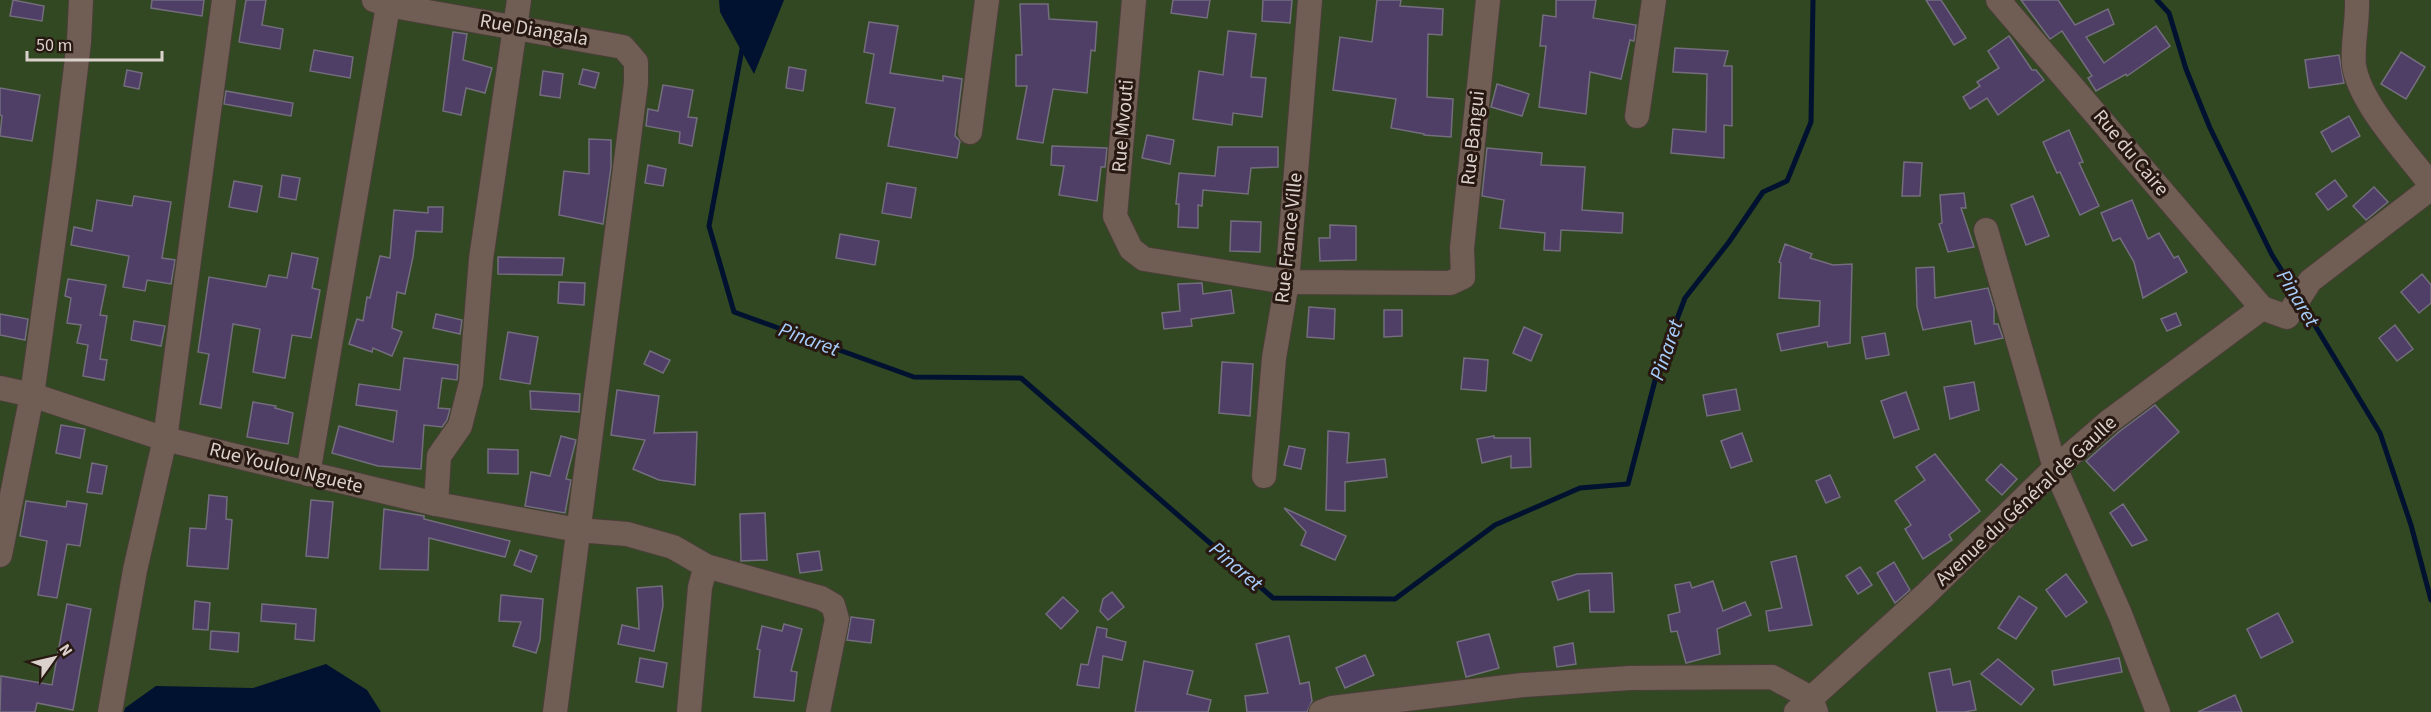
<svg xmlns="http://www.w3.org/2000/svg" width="2431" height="712" viewBox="0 0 2431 712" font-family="'Source Sans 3',sans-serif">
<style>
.green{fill:#324822}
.water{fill:#001230}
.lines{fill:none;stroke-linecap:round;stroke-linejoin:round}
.stream{stroke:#001230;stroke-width:5}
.building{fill:#4f3e65;stroke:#736d7e;stroke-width:1.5}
.minor-casing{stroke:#4b3e39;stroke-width:26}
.minor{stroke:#705e55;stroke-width:24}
.labels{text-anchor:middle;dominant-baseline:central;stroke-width:6;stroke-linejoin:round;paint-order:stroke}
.street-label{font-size:20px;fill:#dbd1cc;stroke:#271811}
.water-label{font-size:21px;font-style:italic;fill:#a7cefc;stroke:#271811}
</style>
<rect width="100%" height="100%" fill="#31221a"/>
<rect class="green" x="0" y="0" width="2431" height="712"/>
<g class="water">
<path d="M719,0H784L754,74L720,12Z"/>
<path d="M326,664L367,690L381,712H124L125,708L156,686L253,688Z"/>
</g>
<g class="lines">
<g class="stream">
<path d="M2157,0L2169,13L2186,69L2210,128L2272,255L2296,293"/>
<path d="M743,44L709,226L734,312L914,377L1021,378L1273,598L1395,599L1495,525L1580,488L1628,484L1658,369L1685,298L1729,242L1763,192L1787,181L1811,122L1813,0"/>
<path d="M2302,304L2380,433L2411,525L2431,600"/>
</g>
</g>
<g class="building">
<path d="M13,0L44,6L42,21L10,16Z"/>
<path d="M152,0H204L202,16L151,8Z"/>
<path d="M246,0H266L262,25L283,29L280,49L239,42Z"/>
<path d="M1173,0H1210L1207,18L1171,13Z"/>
<path d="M1263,0H1292L1290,23L1262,21Z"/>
<path d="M1377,0H1401L1400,6L1443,9L1442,35L1428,34L1427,97L1453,99L1451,137L1424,135V134L1391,128L1396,99L1333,90L1340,37L1372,42Z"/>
<path d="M1556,0H1596L1593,18L1636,25L1634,41L1630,40L1621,79L1590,72L1586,114L1539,107L1546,46H1540L1543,15L1556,17Z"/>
<path d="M1926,0H1941L1966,38L1954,45Z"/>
<path d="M2021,0H2058L2075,25L2108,9L2114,24L2086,37L2104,63L2156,26L2170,46L2127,76L2126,74L2096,91L2088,78L2092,76L2062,31L2050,39Z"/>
<path d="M1020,4H1048L1049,19L1097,22L1095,51L1091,50L1087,93L1053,89L1043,143L1017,139L1027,86H1016V55H1022Z"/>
<path d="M869,22L898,26L890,73L943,81V76L962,79L955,136L960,141L957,158L888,146L895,108L866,103L874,54L864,52Z"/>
<path d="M1228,31L1256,34L1251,77L1266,78L1262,117L1233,113L1232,125L1193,119L1199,71L1223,75Z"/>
<path d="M453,32L467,34L463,60L492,68L485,93L466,88L461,115L443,111Z"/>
<path d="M2009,36L2032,70H2036L2044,80L1998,115L1987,98L1970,109L1963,97L1980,86L1977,82L1999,68L1988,51Z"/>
<path d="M1675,48L1728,51L1724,66H1732V126L1724,125V158L1671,153L1673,129L1706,132L1707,74L1673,72Z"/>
<path d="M314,50L353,57L350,78L310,71Z"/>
<path d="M2401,52L2425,67L2406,99L2381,84Z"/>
<path d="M2339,55L2344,83L2309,88L2305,60Z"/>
<path d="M789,67L806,70L803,91L786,88Z"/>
<path d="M583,69L599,73L595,88L579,84Z"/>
<path d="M127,70L142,73L139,89L124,86Z"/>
<path d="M543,71L563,74L560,98L540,95Z"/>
<path d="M1497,84L1529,94L1522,116L1491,107Z"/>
<path d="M663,85L693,90L688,117L697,118L692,146L679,143L680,132L646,126L648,109L658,111Z"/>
<path d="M0,88L40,95L32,141L0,136L2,116L0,115Z"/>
<path d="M226,91L293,103L291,116L224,104Z"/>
<path d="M2349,116L2360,136L2332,152L2321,132Z"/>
<path d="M2069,130L2083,162L2079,163L2099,206L2080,215L2060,172L2057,173L2043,142Z"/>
<path d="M1147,135L1174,140L1170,164L1142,158Z"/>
<path d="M589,139L611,140V167L603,224L559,215L564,171L589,174Z"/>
<path d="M1052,146L1107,148L1105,167H1101L1097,201L1059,195L1064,166L1051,165Z"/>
<path d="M1218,147H1278V167L1251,168L1248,194L1203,190L1202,206L1198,205V228L1178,227L1179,204H1176L1179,173L1215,176Z"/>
<path d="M1487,148L1542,153L1541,165L1585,167L1582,210L1623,213L1622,233L1561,230L1560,251L1544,250L1545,233L1500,228L1504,200L1482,196Z"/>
<path d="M1904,162L1922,163L1920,196H1902Z"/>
<path d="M648,165L666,169L663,186L645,183Z"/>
<path d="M282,175L300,178L296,200L279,197Z"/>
<path d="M2335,180L2347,196L2328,210L2316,194Z"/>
<path d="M234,181L262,186L257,212L229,207Z"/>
<path d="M887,183L916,188L911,218L882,213Z"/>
<path d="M2374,187L2388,202L2366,220L2353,206Z"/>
<path d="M1964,193L1966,208H1961L1974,247L1948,252L1939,224L1942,223L1940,195Z"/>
<path d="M134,196L171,202L162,258L175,260L171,284L147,280L145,291L123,287L129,256L71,245L74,227L92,231L97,200L132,206Z"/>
<path d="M2033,196L2049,236L2026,245L2011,205Z"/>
<path d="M2132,200L2148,239L2159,233L2174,258L2178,256L2187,272L2143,298L2134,262L2120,238L2113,241L2101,213Z"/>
<path d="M428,207H443L442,232L416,231L413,257L405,294L397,292L392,328L402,332L392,356L373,348L372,352L349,344L357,319L363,321L367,297L370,298L380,256L390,258L394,210L428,213Z"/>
<path d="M1231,221L1261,222L1260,252L1230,251Z"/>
<path d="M1330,225L1356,226V260L1320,261L1319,238H1330Z"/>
<path d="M840,234L879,241L875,265L836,258Z"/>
<path d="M1785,244L1812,254L1810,258L1833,265L1852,264L1850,343L1828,347L1827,342L1781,351L1777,334L1819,326L1820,301L1779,298L1781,263L1779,262Z"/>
<path d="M292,253L318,258L312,288L320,290L311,338L292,335L285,378L253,372L260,329L233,324L221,408L200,404L209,354L198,352L209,277L266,287L269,275L287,278Z"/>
<path d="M498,257L564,258L562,275L498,274Z"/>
<path d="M1934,267L1935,298L1988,288L1994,308V324H1998L2003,338L1975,344L1971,321L1923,330L1917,307L1916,268Z"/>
<path d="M2422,274L2431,285V303L2419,313L2401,292Z"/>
<path d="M68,279L106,285L100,315L107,316L100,359L107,360L104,380L83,376L88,345L77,343L81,325L67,323L71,298L65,296Z"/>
<path d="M559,282L585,283L584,305L558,303Z"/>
<path d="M1202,283L1203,294L1231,290L1234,313L1191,319L1192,326L1164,329L1162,313L1180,311L1178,284Z"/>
<path d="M1309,307L1335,309L1334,339L1307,337Z"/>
<path d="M1384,310H1402V336L1384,337Z"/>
<path d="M2176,313L2181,325L2167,331L2161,319Z"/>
<path d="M0,314L28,319L25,340L0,335Z"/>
<path d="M436,314L462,320L460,334L433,328Z"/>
<path d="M134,321L165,326L161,346L131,340Z"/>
<path d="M2395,325L2413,349L2397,361L2379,338Z"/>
<path d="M1524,327L1542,335L1531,361L1513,353Z"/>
<path d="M508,332L538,337L530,384L500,379Z"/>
<path d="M1885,333L1889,355L1866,359L1862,337Z"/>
<path d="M650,351L670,360L663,373L644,364Z"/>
<path d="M404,358L458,365L457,380L442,378L438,408L450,409L447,420L442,427L424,425L421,469L378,466L332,453L339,426L393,442L397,411L356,405L359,384L400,390Z"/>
<path d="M1464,358L1488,360L1486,391L1461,389Z"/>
<path d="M1222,362L1253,364L1250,416L1219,413Z"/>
<path d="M1974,382L1979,410L1950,419L1944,387Z"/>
<path d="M1736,389L1740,410L1707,416L1703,395Z"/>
<path d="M617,390L659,396L654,433L697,432L695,485L659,480L633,469L645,440L611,435Z"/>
<path d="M530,391L580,394L579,412L531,409Z"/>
<path d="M1906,392L1919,429L1894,438L1881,401Z"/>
<path d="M253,402L276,406L275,408L293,413L288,444L247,437Z"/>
<path d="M2155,405L2179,432L2114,491L2086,461L2120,431Z"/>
<path d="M61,425L85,429L80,458L56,453Z"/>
<path d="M1328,431L1349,433L1347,463L1385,459L1387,477L1345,482V511L1326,510Z"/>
<path d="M1742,433L1752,461L1731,468L1721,441Z"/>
<path d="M561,436L576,440L566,479L571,480L565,513L525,506L531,472L550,476Z"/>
<path d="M1494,436V438H1530L1531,467L1511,468V456L1482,463L1477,439Z"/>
<path d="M1289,446L1305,449L1301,469L1284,465Z"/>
<path d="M488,449L518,450V474L488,473Z"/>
<path d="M1935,454L1980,511L1949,535L1952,540L1923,559L1905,529L1911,525L1895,501L1925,480L1916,467Z"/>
<path d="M92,463L107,466L102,494L87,492Z"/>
<path d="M2001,464L2017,479L2002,495L1986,480Z"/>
<path d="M1830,475L1840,497L1826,503L1816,481Z"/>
<path d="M209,495L227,497L226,519L232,520L228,569L187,566L190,528L206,529Z"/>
<path d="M311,500L333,502L328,558L306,556Z"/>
<path d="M26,501L66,507L67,501L87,504L80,546L67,544L57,598L38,595L47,541L20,536Z"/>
<path d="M2123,504L2147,540L2132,546L2110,513Z"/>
<path d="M1284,508L1346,536L1335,560L1301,545L1306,532Z"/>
<path d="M384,509L424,516V519L510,541L505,557L429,538L428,570L380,569Z"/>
<path d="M765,513L767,560L741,561L740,514Z"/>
<path d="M520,550L537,556L531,572L514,565Z"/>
<path d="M819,551L822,570L800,573L797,554Z"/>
<path d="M1796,556L1812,625L1769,631L1766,611L1782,608L1771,562Z"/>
<path d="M1894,562L1910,590L1895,603L1877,573Z"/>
<path d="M1860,567L1872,585L1858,594L1846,576Z"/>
<path d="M1612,573L1614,612H1590L1589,590L1558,600L1552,582L1577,574Z"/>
<path d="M2066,574L2087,602L2066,617L2046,590Z"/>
<path d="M1713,581L1723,611L1745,602L1751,615L1717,629L1720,654L1686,663L1677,631L1671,632L1668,615L1680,612L1675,585L1690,582L1692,588Z"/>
<path d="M662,586L663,606L654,651L618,644L622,625L639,629L637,588Z"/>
<path d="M1112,592L1124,607L1108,620L1100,611L1103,599Z"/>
<path d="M501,595L543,599L540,640L536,653L513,646L521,622L499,621Z"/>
<path d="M2019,596L2037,608L2016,639L1998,628Z"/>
<path d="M1063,597L1078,611L1061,629L1046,614Z"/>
<path d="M195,601L210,603L208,630L193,629Z"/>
<path d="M67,604L91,609L73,710L37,703L35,712H0L1,676L52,685Z"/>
<path d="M262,604L316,609L314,641L295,639L296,624L261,621Z"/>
<path d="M2278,613L2293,642L2261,658L2247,629Z"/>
<path d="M851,617L874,620L871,643L847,640Z"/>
<path d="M784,624L802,629L791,671L797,672L794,701L754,697L760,650L757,649L762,626L782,631Z"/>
<path d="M1097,627L1107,629L1106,637L1126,642L1122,660L1103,656L1099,688L1077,685L1081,664L1088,665Z"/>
<path d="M211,631L239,633L238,652L210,649Z"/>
<path d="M1489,634L1499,668L1466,677L1457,642Z"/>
<path d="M1289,636L1300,684L1309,682L1312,701L1307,712H1247L1245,696L1268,693L1256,644Z"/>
<path d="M1573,643L1576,664L1557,667L1554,647Z"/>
<path d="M1365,655L1374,675L1345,688L1336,668Z"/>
<path d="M640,658L667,663L663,687L636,682Z"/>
<path d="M2119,658L2122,672L2054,685L2052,671Z"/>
<path d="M1998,659L2034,689L2021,705L1981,674Z"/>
<path d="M1144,661L1193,671L1187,694L1211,700L1208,712H1135Z"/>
<path d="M1950,669L1953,685L1970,681L1976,710L1964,712H1937L1929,673Z"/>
<path d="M2235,695L2242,712H2198Z"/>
</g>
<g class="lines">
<g class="minor-casing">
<g id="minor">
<path d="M374,0L388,5L623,47L636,62V83L555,712"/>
<path d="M1134,0L1115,216L1131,249L1144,259L1287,282L1450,283L1463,277L1462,248L1488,0"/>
<path d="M1998,0L2262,308"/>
<path d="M2357,0C2358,21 2352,44 2354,65C2359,103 2408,154 2431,185"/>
<path d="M1637,116L1654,0"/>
<path d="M970,132L987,0"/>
<path d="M1986,230L2055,468L2120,614L2158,712"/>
<path d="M0,388L32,395L165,439L436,504L578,530L627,534L673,547L706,566L821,598L833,605L837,619L818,712"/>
<path d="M308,474L389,0"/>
<path d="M1264,476L1274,358L1287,282L1310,0"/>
<path d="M436,504L439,456L460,426L471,383L481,259L519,0"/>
<path d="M0,555L32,395L64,166L79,42L81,0"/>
<path d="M110,712L135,570L165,439L224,0"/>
<path d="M689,712L700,587L706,566"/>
<path d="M1321,712L1332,708L1523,685L1630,678L1772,677L1811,698L1816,712"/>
<path d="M1796,712L1925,595L2055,468L2107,423L2262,308L2287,317L2310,281L2431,188"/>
</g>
</g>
<use href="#minor" class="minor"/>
</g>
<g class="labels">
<g class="street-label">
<text transform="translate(534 30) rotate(10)">Rue Diangala</text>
<text transform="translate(1123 126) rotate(-85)">Rue Mvouti</text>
<text transform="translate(1473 138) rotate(-84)">Rue Bangui</text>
<text transform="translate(2131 153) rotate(50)">Rue du Caire</text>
<text transform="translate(1289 238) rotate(-84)">Rue France Ville</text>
<text transform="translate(286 468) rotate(14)">Rue Youlou Nguete</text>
<text transform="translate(2026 501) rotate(-43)">Avenue du Général de Gaulle</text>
</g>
<g class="water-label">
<text transform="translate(2298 298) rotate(59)">Pinaret</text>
<text transform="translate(809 339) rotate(20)">Pinaret</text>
<text transform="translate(1666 350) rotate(-71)">Pinaret</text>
<text transform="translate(1236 566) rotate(41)">Pinaret</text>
</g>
</g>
<g transform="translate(54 658) rotate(56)" stroke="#271811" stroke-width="4.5" paint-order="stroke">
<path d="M0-4.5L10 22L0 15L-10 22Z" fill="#dbd1cc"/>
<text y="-9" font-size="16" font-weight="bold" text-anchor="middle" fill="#dbd1cc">N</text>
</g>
<path d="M27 51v9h135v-9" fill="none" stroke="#dbd1cc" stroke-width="3"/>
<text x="36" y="51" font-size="18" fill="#dbd1cc" stroke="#271811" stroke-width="4.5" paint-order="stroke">50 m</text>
</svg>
